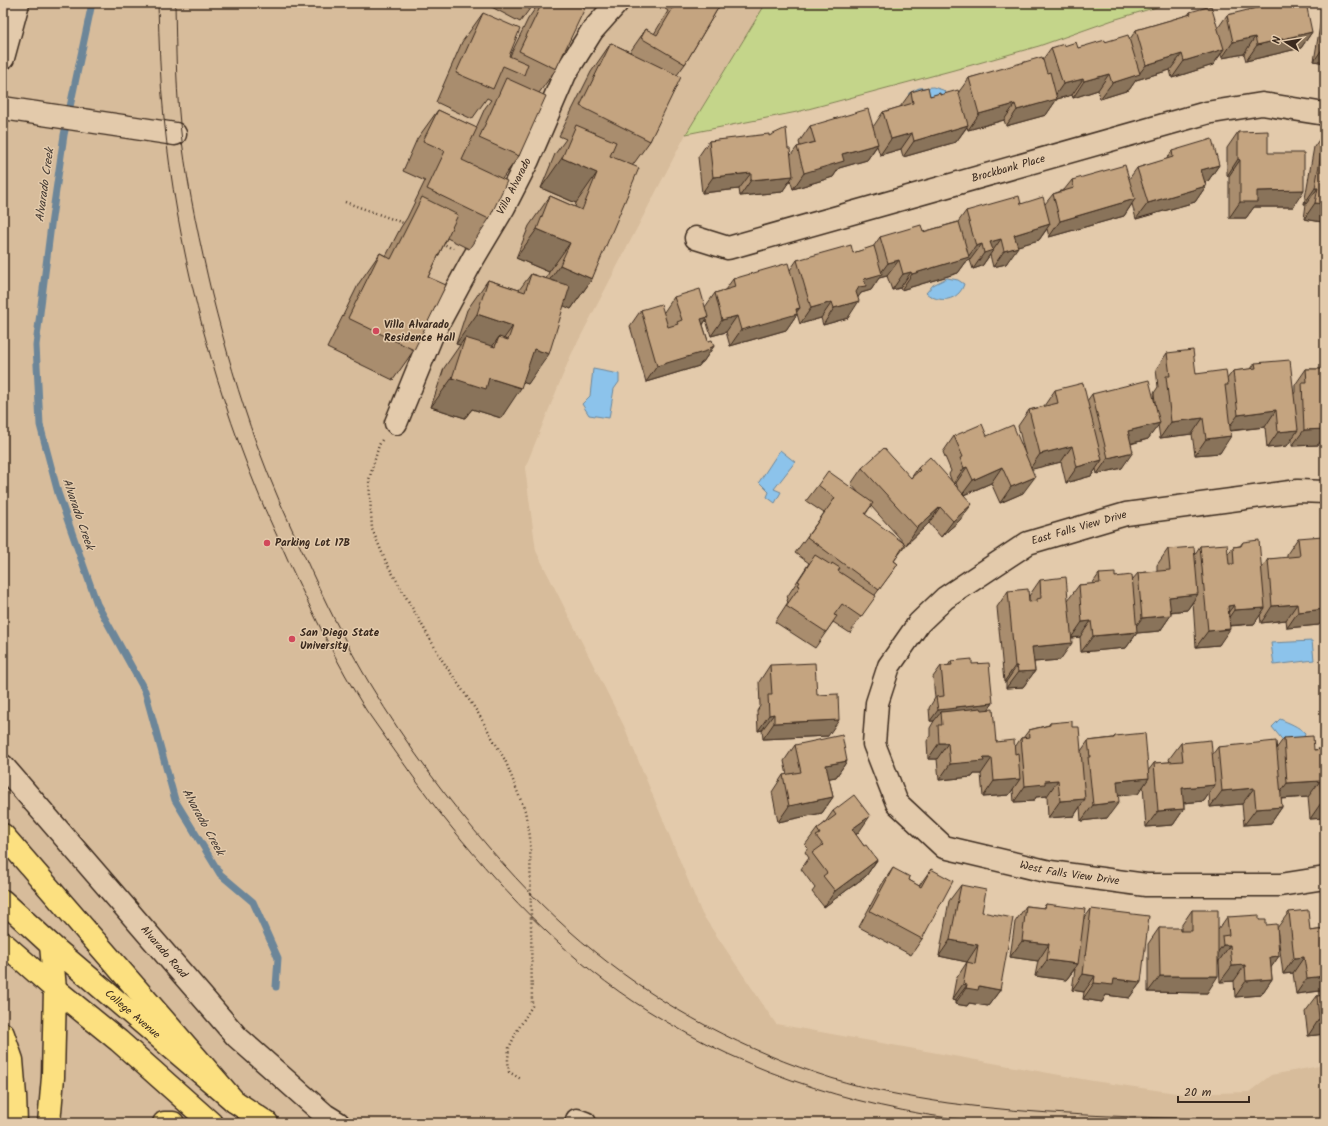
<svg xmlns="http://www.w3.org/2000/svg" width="1328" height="1126" viewBox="0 0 1328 1126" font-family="Kalam,sans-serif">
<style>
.built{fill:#d7bc9b}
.green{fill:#c4d58a;stroke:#808054}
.water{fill:#8cc3eb;stroke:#6c8699}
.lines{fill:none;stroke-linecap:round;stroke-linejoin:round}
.stream{stroke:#6c8699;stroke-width:7}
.minor-casing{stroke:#3b2a1e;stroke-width:25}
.major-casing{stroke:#3b2a1e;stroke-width:25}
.highway-casing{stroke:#3b2a1e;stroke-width:25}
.path{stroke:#3b2a1e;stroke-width:2.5;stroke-dasharray:1 3;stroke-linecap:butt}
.minor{stroke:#e3caab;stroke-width:22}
.major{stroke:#fce080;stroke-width:22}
.highway{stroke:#fce080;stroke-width:22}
.tram{stroke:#3b2a1e;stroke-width:1}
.wall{fill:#a98d6e;stroke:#3b2a1e;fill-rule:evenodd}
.shaded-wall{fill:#89735a;stroke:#3b2a1e}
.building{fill:#c4a480;stroke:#3b2a1e}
.poi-dot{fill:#d1495b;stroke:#e3caab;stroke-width:1.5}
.labels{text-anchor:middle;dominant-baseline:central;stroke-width:3;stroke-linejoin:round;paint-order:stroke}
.street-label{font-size:11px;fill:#3b2a1e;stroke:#e3caab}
.poi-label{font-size:11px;font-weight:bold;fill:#3b2a1e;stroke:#e3caab;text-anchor:start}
.water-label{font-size:12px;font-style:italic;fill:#433932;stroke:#e3caab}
</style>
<rect width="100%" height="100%" fill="#e3caab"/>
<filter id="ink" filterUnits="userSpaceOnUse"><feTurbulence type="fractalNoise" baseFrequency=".025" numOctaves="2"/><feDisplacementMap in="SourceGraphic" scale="8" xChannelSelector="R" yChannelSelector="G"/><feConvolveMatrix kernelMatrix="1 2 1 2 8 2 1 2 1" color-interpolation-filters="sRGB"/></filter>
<g filter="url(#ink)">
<path class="built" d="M3,3H767L686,134L571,355L525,468L536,551L624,726L702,914L776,1024L1093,1081L1183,1094L1249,1092L1271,1075L1325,1065V1123H3Z"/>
<path class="green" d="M766,3H1170L1113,20L1039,46L954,70L797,112L686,134Z"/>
<g class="water">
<path d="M933,87L943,90L947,94L946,99L908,98L909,93L919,88Z"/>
<path d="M947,278L958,280L964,284C959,301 939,304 926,293L933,285Z"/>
<path d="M593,369L619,374V382L614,389L609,418L589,415L582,404L590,396Z"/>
<path d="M780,450L795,462L774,489L781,492L775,503L767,497L769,492L759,482Z"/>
<path d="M1312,641L1314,660L1274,665L1271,643Z"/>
<path d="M1280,719C1289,723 1298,726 1305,733L1301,744L1289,748L1272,727Z"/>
</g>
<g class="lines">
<path class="stream" d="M92,3L64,135L51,225L36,345L40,425L58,493L97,604L145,691L175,800L220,874L253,902L278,958L276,987"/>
<g class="minor-casing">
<g id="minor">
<path d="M3,58L18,3"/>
<path d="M3,108L175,134"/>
<path id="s1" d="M696,238L728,248L1206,113L1262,104L1325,114"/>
<path id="s2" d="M396,423L432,335L473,259L504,207L528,160L565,74L592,31L617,3"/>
<path id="s3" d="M1325,492L1298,491L1126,514L1028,543L945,598L919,623L889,666L877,703L874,744L897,803L944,847L1050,872L1146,885H1280L1325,878"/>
<path id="s4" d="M3,766L237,1037L325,1115L338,1123"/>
<path d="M577,1120L585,1123"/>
</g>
</g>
<g class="major-casing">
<g id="major">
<path id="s5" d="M3,901L51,945L234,1101L267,1123"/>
<path d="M3,943L55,989L119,1041L211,1123"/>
</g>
</g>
<g class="highway-casing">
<g id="highway">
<path d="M3,835L234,1101"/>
<path d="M3,1034L12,1060L15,1096L16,1123"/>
<path d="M49,1123L53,1077L55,989L51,945"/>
<path d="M164,1123H173"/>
</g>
</g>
<g class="path">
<path d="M345,202L406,224"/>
<path d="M442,243L453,249"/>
<path d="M382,440L379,445L369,480L372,529L386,562L442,660L478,713L505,760L525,811L530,836L532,1006L517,1031L509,1048L508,1060L509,1072L521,1079"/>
<path d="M511,1116L513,1123"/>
</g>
<use href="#minor" class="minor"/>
<use href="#major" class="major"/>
<use href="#highway" class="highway"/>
<g class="tram">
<path d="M158,3C159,41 160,80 164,118C177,245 209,372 257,490C267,516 280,541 291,567C314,615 337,664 366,710C376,725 387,739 397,754C415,779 432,804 452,828C508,897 571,963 647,1010C752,1076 871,1113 994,1123"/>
<path d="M175,3C176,49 176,96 182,141C189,193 200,244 212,295C225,346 239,396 257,445C271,483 287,519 304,555C324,600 346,644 371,686C406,744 447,799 491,850C523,887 557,922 596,953C665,1009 746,1051 831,1078C869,1090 908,1097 948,1103C1036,1115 1125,1117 1214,1119C1251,1120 1288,1120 1325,1123"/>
</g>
</g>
<g class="wall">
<path d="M484,3H534L520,22Z"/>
<path d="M539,3H585L582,6L556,69L539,93L519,156L502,179L489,219L469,249L447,238L428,277L414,350L393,380L327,348L359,283L380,253L386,256L401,227L407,218L425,181L403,171L417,139L438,110L476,128L485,108L491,100L487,98L472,119L436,102L462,42L483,13L509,56H510L528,19Z"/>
<path d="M659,3H721L685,64L677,75L650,141L632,166L592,279L571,309L564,305L528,384L523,382L501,418L472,409L465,418L431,407L444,368L460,345L456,344L467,310L488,280L519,290L531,274L546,279L549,272L516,258L529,226L550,196L575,207L576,203L541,188L555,154L566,139L559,136L591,72L611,43L630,52L646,29L654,34L668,11L658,4Z"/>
<path d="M1325,10V63L1314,61L1322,14Z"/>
<path d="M1190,12L1218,28L1227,15L1312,32L1301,48L1246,61L1244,54L1222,58L1221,54L1213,65L1172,78L1170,70L1136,80L1129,90L1100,99L1098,90L1073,98L1072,95L1057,99L1046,115L1006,126L1004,120L968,130L967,127L956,142L903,157L901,149L880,155L877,146L867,160L839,168L833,177L793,189L790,180L782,192L740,196L739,189L702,193L698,157L709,141L769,136L791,155L797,147L800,146L799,142L810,126L873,127L883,112L900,107L911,92L930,96L958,93L969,78L1043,59L1051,48L1064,46L1078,48L1105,42L1130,39L1136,30L1188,15Z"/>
<path d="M1325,131V217L1322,222L1304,219L1306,204H1304L1314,147Z"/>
<path d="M1238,132L1268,153L1293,207H1254L1246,218H1229V176H1227V148Z"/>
<path d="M1172,151L1219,165L1208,181L1205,182L1206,186L1195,202L1136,219L1132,204L1124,216L1049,237L1047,229L1039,240L1017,246L1006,264L993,267L990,255L982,266L973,269L970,260L966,262L958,273L901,290L900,288L892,290L887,276L879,278L871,290L861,293L858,297L848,318L823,325L821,318L800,324L797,314L786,330L730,346L726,332L711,336L706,320L703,325L708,341L714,346L703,362L701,363L699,366L646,382L630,326L641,310L664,312L674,297L705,307L715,293L725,290L733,279L790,270L797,260L853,253L873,247L880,237L923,232L958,222L966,211L1021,204H1045L1053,194L1064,190L1072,180L1129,179L1137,168L1166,160Z"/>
<path d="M1167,353L1196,374L1227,379L1233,371L1251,369L1255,363L1294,394L1295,392V385L1306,369H1325V445H1321V441L1318,445L1292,446V438L1287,446L1267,448L1265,427L1231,431L1220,453L1195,455L1192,434L1160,438L1158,425L1148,439L1131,444L1122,468L1097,474L1096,469L1091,476L1066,483L1061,462L1031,469L1023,493L1000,503L991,483L964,495L960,520L941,537L929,523L906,545L894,561L898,564L875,595L850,633L833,622L815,648L775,622L788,602L787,601L788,598L787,597L809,563L795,553L824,513L806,501L818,485L858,492L851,484L862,468L911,478L918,468L952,482L949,474L951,471L943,452L954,436H987L1025,454L1018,426L1029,410L1044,406L1055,390L1087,401L1092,394L1156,410L1154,393L1158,387L1156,369ZM956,483L958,489L954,484ZM871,506L905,544L865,515Z"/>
<path d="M1298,538L1325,552V620V617L1319,625L1287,628L1286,620L1261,623L1260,615L1254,624L1230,626L1219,645L1196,647L1193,602L1187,610L1171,612V615L1160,631L1137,633L1126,648L1081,652L1080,637L1071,638L1060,660L1034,662L1035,671L1023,687L1006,688V682H1004L997,607L1008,591L1029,602V596L1040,580L1068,600L1079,585L1092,584L1099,574L1132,580L1138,573L1157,571V565L1168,549L1195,554L1200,546L1228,554L1233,547L1240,546L1243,542L1262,568L1268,559L1287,558V554Z"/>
<path d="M951,661L972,664L993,703L988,710L996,742L1015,747L1021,738H1023L1029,730L1049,725L1050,723L1072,727L1081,751L1088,741L1113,738L1115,736L1148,771L1154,763L1170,762L1169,759L1181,743L1212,755L1218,747L1276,749L1284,738L1314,750L1319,749L1325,740V818L1310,819L1308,797L1281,799L1282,807L1271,823L1244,825L1242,804L1210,807L1209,793L1204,801L1184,803V809L1173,825L1146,827L1143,786L1138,794L1118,796L1107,818L1081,821L1080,807L1074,816L1048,818L1047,796L1036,797L1034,801L1014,802L1013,789L1009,795L983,797L981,774H974L972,777L939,780L937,759H928L927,741L930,736V728L934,721H930L929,708L935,698L933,677L941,666H948Z"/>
<path d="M770,665L817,695L828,736L763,739L762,730L758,731L757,711L760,706L759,682Z"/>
<path d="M795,745L847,761L836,777L829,778L833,797L822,813L778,822L772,792L783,775H787L784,761Z"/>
<path d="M833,811L859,832L856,835L864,846L877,860L866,876L824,907L812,892L815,888L801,869L809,858L805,852L808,848L805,845L817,829L824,824Z"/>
<path d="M893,868L909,880L919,886L931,869L922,939L911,955L859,927L882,884Z"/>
<path d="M961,885L982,912L1000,990L988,1006L969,1003L967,1006L955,1004V1001L952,1000L956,979L967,962L939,956L949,901Z"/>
<path d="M1046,904L1083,920L1091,909L1141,982L1129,998L1106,995L1102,1002L1083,999L1084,992L1072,990L1075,969L1066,980L1035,976L1038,961L1010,957L1015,922L1026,906L1043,908Z"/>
<path d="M1192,910L1218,930L1227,917L1259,920L1266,925L1279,956L1271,967L1272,979L1261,995L1235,997L1234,981L1220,982L1219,961L1207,993L1148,992V944L1159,928L1181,931V926Z"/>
<path d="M1289,912L1310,931L1325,929V1034L1308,1036L1305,1012L1317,996L1321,995L1320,991L1296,994L1293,973L1283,974L1277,928Z"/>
</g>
<g class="shaded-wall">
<path d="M1312,32L1301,48L1246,61L1257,45Z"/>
<path d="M1255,37L1244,54L1222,58L1233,42Z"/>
<path d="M1325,45V63L1314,61Z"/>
<path d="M1224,49L1213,65L1172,78L1184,61Z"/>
<path d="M1182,54L1170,70L1136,80L1129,90L1100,99L1112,83L1139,74L1146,65Z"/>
<path d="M1109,74L1098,90L1073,98L1084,81Z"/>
<path d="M1083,79L1072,95L1057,99L1046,115L1006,126L1017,110L1052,100L1063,84Z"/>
<path d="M1015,104L1004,120L968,130L979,114Z"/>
<path d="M968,125L956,142L903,157L914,141Z"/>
<path d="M912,133L901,149L880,155L891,139Z"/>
<path d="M878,144L867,160L839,168L833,177L793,189L804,173L842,154Z"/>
<path d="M562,158L597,173L576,203L541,188Z"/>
<path d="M1238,159L1240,160L1229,176H1227Z"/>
<path d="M1219,165L1208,181L1190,186L1201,170Z"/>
<path d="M751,173L739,189L702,193L713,177Z"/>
<path d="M793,176L782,192L740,196L751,180Z"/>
<path d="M1206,186L1195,202L1136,219L1148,203Z"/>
<path d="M1315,188H1318L1306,204H1304Z"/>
<path d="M1304,190L1293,207H1254L1246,218H1229L1240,202L1257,191Z"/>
<path d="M1135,199L1124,216L1049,237L1060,221Z"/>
<path d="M1315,203L1325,204V217L1322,222L1304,219Z"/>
<path d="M1050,224L1039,240L1004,250L1014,235Z"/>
<path d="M537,229L570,243L549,272L516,258Z"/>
<path d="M1001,239L982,266L973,269L984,253L990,242Z"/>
<path d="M982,244L970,260L966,262L958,273L901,290L912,274L968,257L976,246Z"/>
<path d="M1018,247L1006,264L993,267L1004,251Z"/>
<path d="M899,260L887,276L879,278L871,290L861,293L855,302L853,295L864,279L880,274L888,263Z"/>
<path d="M560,265L592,279L571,309L539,295Z"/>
<path d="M911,272L900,288L892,290L903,274Z"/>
<path d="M859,301L848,318L823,325L834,308Z"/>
<path d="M832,302L821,318L800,324L811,308Z"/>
<path d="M800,308L795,314H797L786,330L730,346L741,330Z"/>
<path d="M477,314L513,326L492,355L499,337L487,354L465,338L460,345L456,344Z"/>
<path d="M737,316L726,332L711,336L722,320Z"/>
<path d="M708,317L697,333L701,319Z"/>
<path d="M714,346L703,362L701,363L699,366L646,382L657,366Z"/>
<path d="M534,349L549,354L528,384L513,379Z"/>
<path d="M452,378H489L521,388L501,418L472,409L465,418L431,407Z"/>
<path d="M1276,410L1265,427L1226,431L1238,415Z"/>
<path d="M1203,418L1192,434L1160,438L1171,422Z"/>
<path d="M1160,423L1148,439L1117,447L1128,431Z"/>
<path d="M1325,429V435L1318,445L1292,446L1304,430Z"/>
<path d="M1298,430L1287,446L1267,448L1278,432Z"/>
<path d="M1231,436L1220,453L1195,455L1206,439Z"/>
<path d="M1325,440V445H1321Z"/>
<path d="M1072,446L1061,462L1029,470L1040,454Z"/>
<path d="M1133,452L1122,468L1097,474L1108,458Z"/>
<path d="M1102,460L1091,476L1066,483L1077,467Z"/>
<path d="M967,467L956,483L953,484L964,468Z"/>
<path d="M1002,467L991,483L961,496L973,480Z"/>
<path d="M1035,477L1023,493L1000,503L1011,487Z"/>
<path d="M972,504L960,520L941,537L953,521Z"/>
<path d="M940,507L929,523L906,545L917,528Z"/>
<path d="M1198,594L1187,610L1158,613L1169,597Z"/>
<path d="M1297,604L1286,620L1261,623L1272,606Z"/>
<path d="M1234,605L1222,621L1228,606Z"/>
<path d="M1265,608L1254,624L1223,626L1234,610Z"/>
<path d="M1325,609V617L1319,625L1287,628L1298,612Z"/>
<path d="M1171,615L1160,631L1137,633L1126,648L1081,652L1093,636L1131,633L1142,618Z"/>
<path d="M1091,621L1080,637L1071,638L1082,622Z"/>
<path d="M1230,629L1219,645L1196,647L1208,631Z"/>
<path d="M1072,643L1060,660L1021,663L1032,647Z"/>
<path d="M1015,666H1017L1006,682H1004Z"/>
<path d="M1035,671L1023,687L1006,688L1018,672Z"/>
<path d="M993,703L985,714L941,712L934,721H930L938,710L956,707Z"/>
<path d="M774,714L762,730L758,731L769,715Z"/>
<path d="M839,720L828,736L763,739L774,723Z"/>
<path d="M939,743H948L937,759H928Z"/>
<path d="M983,758H992L981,774H974L972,777L939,780L950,764Z"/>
<path d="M847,761L836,777L815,781L826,765Z"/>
<path d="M1149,778L1138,794L1105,797L1117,781Z"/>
<path d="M1020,779L1009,795L983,797L994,781Z"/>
<path d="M1058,780L1047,796L1036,797L1034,801L1014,802L1025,786L1045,781Z"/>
<path d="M1320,781L1308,797L1276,799L1287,783Z"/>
<path d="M1215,785L1204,801L1171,804L1182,788Z"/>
<path d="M1254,788L1242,804L1210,807L1222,791Z"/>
<path d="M833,797L822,813L778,822L789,806Z"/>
<path d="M1085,799L1074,816L1048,818L1060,801Z"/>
<path d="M1119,802L1107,818L1081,821L1093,805Z"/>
<path d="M1321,803H1325V818L1310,819Z"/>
<path d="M1282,807L1271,823L1244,825L1256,809Z"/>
<path d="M1184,809L1173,825L1146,827L1158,811Z"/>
<path d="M870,816L859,832L840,846L852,829Z"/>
<path d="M877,860L866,876L824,907L835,891Z"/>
<path d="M950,940L978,945L967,962L939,956Z"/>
<path d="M1022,941L1049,944L1038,961L1010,957Z"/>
<path d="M1223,945H1230L1219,961H1211Z"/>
<path d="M1279,956L1268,972L1270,957Z"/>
<path d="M1304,957L1293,973L1283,974L1294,958Z"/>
<path d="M1047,960L1078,964L1066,980L1035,976Z"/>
<path d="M1245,965L1234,981L1220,982L1232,966Z"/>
<path d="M1083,974L1095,976L1084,992L1072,990Z"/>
<path d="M1160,976H1218L1207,993L1148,992Z"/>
<path d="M1325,976V985L1320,991L1296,994L1307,978Z"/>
<path d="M1114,979L1141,982L1129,998L1106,995L1102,1002L1083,999L1094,983Z"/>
<path d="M1272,979L1261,995L1235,997L1246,981Z"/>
<path d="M963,984L967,985L955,1001L952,1000Z"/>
<path d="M979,986L1000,990L988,1006L969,1003L967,1006L955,1004L966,988Z"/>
<path d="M1319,1019H1325V1034L1308,1036Z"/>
</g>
<g class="building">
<path d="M542,3H575L585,8L556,69L519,51Z"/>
<path d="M676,3H721L685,64L641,38L646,29L657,35Z"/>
<path d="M1277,3H1306L1312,32L1257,45L1255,37L1233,42L1227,15Z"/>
<path d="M1211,6L1224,49L1184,61L1182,54L1146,65L1136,30L1191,14L1190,12Z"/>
<path d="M483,13L520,29L509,56L528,64L524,75L503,66L493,89L456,73Z"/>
<path d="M1128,35L1140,74L1112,83L1109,74L1084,81L1083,79L1063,84L1051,48L1064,44V46L1076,42L1078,48L1105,40V42Z"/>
<path d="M611,43L681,77L650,141L580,106Z"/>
<path d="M1042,57L1047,73L1050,72L1057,99L1017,110L1015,104L979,114L969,78Z"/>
<path d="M506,78L546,96L519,156L479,138Z"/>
<path d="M928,87L930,96L940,93V95L958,90L968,125L914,141L912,133L891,139L883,112L913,103L911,92Z"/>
<path d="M868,109L878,144L842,154L844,161L804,173L797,147L815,142L810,126Z"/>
<path d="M438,110L477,128L462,160L507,181L489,219L427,189L445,151L423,141Z"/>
<path d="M576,125L616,142L610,156L639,168L592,279L560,265L570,243L537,229L550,196L582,210L597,173L562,158Z"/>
<path d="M786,128L788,149H790L793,176L751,180V173L713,177L709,141L769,134V136Z"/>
<path d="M1268,131V153H1304V190L1257,191V202H1240V160L1238,159V132Z"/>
<path d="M1325,131V204L1315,203L1318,188H1315Z"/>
<path d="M1212,139L1219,165L1201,170L1206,186L1148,203L1137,168L1173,157L1172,151Z"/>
<path d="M1125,165L1135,199L1060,221L1053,194L1074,188L1072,180Z"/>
<path d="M1019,196L1021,204L1043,197L1050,224L1014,235L1018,247L1004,251L1001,239L990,242L993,250L984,253L982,244L976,246L966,211Z"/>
<path d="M422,197L458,215L428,277L446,285L414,350L348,318L380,253L391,259Z"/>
<path d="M959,222L969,257L912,274L911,272L903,274L899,260L888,263L880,237L921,225L923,232Z"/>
<path d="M851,245L853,253L874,246L882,274L864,279L866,286L859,287L856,292L859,301L834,308L832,302L811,308L797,260Z"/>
<path d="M788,263L798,298H797L800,308L796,309L797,314L741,330L737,316L722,320L715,293L735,287L733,279Z"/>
<path d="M531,274L570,286L549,354L534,349L521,388L489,378L486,389L452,378L465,338L495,347L499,337L508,340L513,326L477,314L488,280L525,292Z"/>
<path d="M700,289L708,317L701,319L708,341L712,340L714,346L710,348V350L657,366L641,310L661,304L668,327L678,324L677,322L682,320L674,297Z"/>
<path d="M1193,350L1196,374L1226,370L1228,385H1225L1231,436L1206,439L1203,418L1171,422L1166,376H1170L1167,353Z"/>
<path d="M1290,360L1298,430L1278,432L1276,410L1238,415L1233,371L1256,368L1255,363Z"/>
<path d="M1306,369H1325V429L1304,430L1302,382H1307Z"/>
<path d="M1149,380L1160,423L1128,431L1133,452L1108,458L1092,394Z"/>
<path d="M1083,383L1102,460L1077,467L1072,446L1040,454L1029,410L1058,403L1055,390Z"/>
<path d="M982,424L987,436L1013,425L1035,477L1011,487L1002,467L973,480L967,467L964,468L960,458L963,457L954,436Z"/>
<path d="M884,448L911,478L920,470L918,468L930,457L972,504L953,521L940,507L917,528L862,468Z"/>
<path d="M828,471L873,503L865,514L905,544L894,561L898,564L879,590L807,537L835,498L818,485Z"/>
<path d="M1323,536L1325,552V609L1298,612L1297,604L1272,606L1268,559L1300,556L1298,538Z"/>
<path d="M1259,540L1265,608L1234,610V605L1228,606L1230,629L1208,631L1200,546L1227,544L1229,564H1234L1233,547L1241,546L1243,542Z"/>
<path d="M1194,547L1198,594L1169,597L1171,615L1142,618L1138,573L1170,570L1168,549Z"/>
<path d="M815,555L831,565L832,563L840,568L838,571L876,596L861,617L842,604L834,615L837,616L826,632L786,606L800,586L798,585L800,582L798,581Z"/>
<path d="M1115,573V577L1132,575L1137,632L1093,636L1091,621L1082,622L1079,585L1100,583L1099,574Z"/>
<path d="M1066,577L1072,643L1032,647L1035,671L1018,672L1017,666H1015L1008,591L1028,589L1029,602L1037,601V599L1041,598L1040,580Z"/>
<path d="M972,659V664L989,663L993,703L956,707L957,708L938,710L936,697L944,696L941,666L952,665L951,661Z"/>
<path d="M815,663L817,695L838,694L839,720L774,723V714L769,715L768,695H772L770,665Z"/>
<path d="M981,708L982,710L993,709L996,742L1014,740L1015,754L1018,753L1020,779L994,781L992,758H983L984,761L950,764L948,743H939L938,725H942L941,712Z"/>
<path d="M1072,721V727H1079L1085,799L1060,801L1058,780L1045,781V784L1025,786L1021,738L1030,737L1029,730L1050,725V723Z"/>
<path d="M1145,733L1149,778L1117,781L1119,802L1093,805L1088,757H1090L1088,741L1114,738L1115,736Z"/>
<path d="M842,735L847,761L826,765L833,797L789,806L783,775L801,772L795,745Z"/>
<path d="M1313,736L1314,750L1325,749V803H1321L1320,781L1287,783L1284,738Z"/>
<path d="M1211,740L1215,785L1182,788L1184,809L1158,811L1154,763L1183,761L1181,743Z"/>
<path d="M1276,741L1282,807L1256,809L1254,788L1222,791L1218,747Z"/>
<path d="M854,795L870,816L852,829L864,846L866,845L877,860L835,891L823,876L827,873L812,853L823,845L816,836L820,834L817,829L836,815L833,811Z"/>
<path d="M893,868L910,877L909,880L921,887L931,869L953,881L922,939L870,911Z"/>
<path d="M961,885L986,890L982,912L1013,918L1000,990L979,986L978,990L966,988L967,985L963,984L967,962L975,964L978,945L950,940Z"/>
<path d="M1046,904L1085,909L1078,964L1047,960L1049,944L1022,941L1026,906L1045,908Z"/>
<path d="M1091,909L1149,916L1141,982L1114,979L1113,985L1094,983L1095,976L1083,974Z"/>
<path d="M1192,910H1218V976H1160L1159,928H1180V931H1192Z"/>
<path d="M1308,910L1310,931L1325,929V976L1307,978L1304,957L1294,958L1289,912Z"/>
<path d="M1259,915V920H1266V925L1277,924L1279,956L1270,957L1272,979L1246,981L1245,965L1232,966L1230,945H1223L1222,936L1229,935L1227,917Z"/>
<path d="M1325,995V1019H1319L1317,996Z"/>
</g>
</g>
<g class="poi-dot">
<circle cx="376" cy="331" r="4"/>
<circle cx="267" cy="543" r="4"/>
<circle cx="292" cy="639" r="4"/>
</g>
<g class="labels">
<g class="street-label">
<text stroke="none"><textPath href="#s1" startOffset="325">Brockbank Place</textPath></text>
<text stroke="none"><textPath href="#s2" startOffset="265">Villa Alvarado</textPath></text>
<text transform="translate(1079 528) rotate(-16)">East Falls View Drive</text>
<text stroke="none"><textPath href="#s3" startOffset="827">West Falls View Drive</textPath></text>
<text stroke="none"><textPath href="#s4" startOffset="246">Alvarado Road</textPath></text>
<text stroke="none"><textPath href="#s5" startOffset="172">College Avenue</textPath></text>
</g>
<g class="poi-label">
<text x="384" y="325">Villa Alvarado<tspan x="384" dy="13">Residence Hall</tspan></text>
<text x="275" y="543">Parking Lot 17B</text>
<text x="300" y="633">San Diego State<tspan x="300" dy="13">University</tspan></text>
</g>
<g class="water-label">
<text transform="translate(45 185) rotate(-82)">Alvarado Creek</text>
<text transform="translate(78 514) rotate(71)">Alvarado Creek</text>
<text transform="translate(203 822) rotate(61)">Alvarado Creek</text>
</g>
</g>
<rect width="1328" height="1126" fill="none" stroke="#e3caab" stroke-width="16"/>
<rect x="8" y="8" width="1312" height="1110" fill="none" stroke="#3b2a1e" stroke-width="1.5" filter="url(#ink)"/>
<g transform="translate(1286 42) rotate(282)" stroke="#e3caab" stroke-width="3" paint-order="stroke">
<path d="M0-3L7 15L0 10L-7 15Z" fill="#3b2a1e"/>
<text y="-6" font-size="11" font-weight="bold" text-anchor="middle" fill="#3b2a1e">N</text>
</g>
<path d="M1178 1096v6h71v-6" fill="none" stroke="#3b2a1e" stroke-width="2"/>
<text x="1184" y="1096" font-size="12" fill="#3b2a1e" stroke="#e3caab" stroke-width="3" paint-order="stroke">20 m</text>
</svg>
